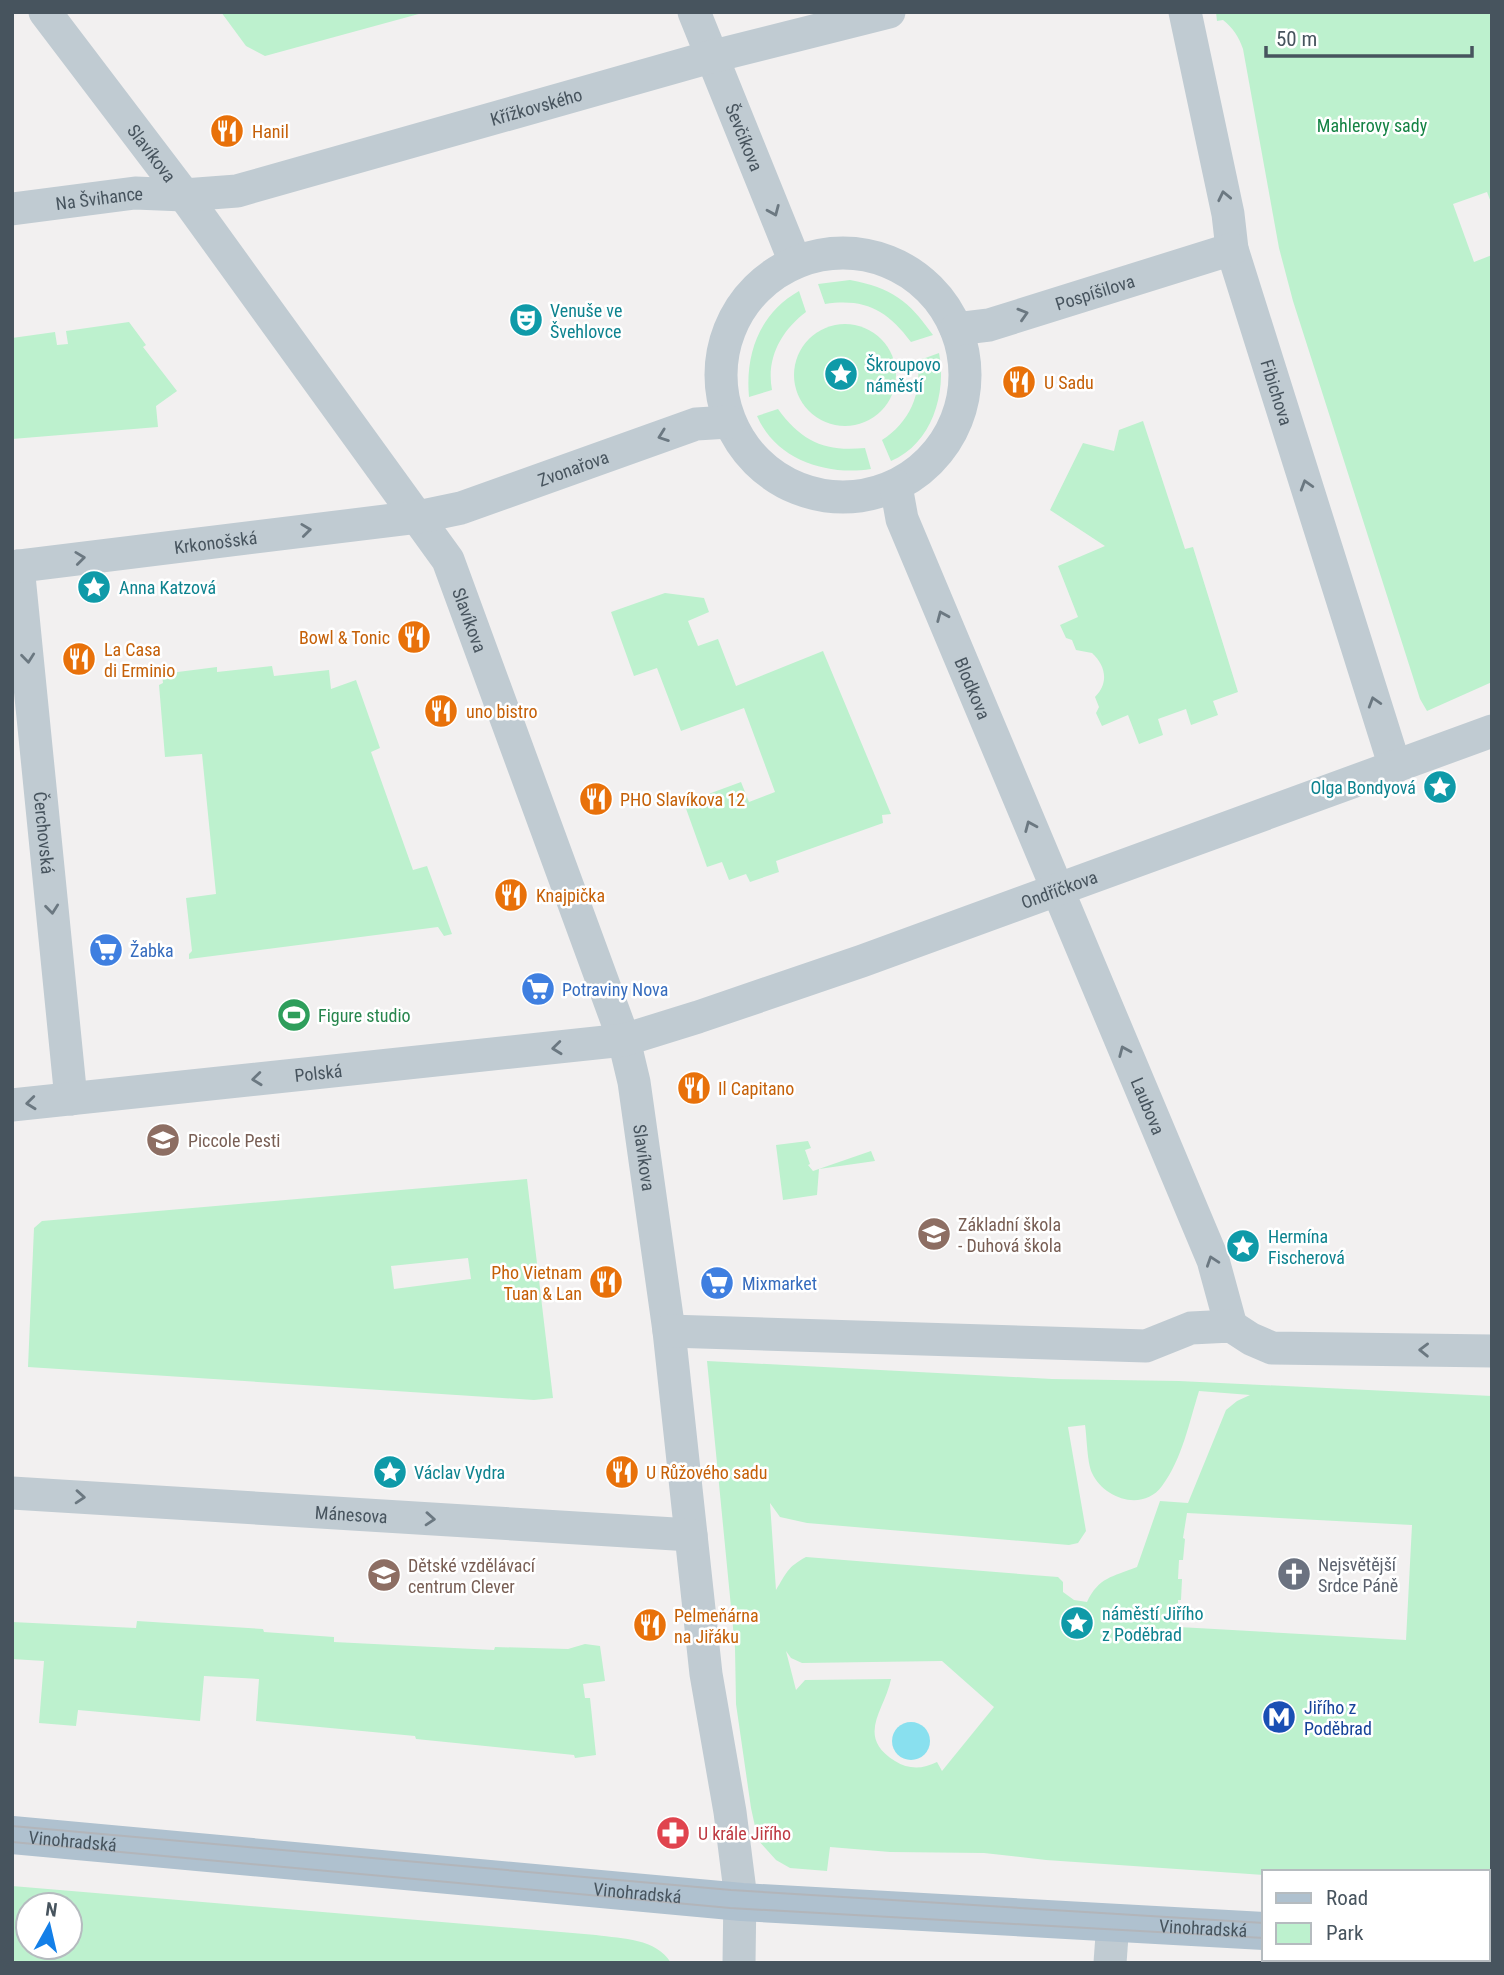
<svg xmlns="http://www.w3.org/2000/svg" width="1504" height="1975" viewBox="0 0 1504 1975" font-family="'Roboto Condensed',sans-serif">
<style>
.green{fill:#bdf1ce;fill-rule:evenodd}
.water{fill:#89e0ef}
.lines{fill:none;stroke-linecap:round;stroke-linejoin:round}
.minor{stroke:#c0cbd2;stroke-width:33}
.major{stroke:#afc1cf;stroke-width:38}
.tram{stroke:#b2b5ba;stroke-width:2}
.oneway{stroke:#6b7881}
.labels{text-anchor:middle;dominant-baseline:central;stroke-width:5;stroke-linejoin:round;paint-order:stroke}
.street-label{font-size:18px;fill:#47545e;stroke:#fff}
.park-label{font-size:18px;fill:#148344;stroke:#fff}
.food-label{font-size:18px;fill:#c56008;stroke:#fff;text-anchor:start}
.culture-label{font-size:18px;fill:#0d838f;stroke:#fff;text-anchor:start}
.shop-label{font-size:18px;fill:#366cbe;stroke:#fff;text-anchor:start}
.leisure-label{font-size:18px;fill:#27864d;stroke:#fff;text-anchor:start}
.education-label{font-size:18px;fill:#785e54;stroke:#fff;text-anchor:start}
.worship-label{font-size:18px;fill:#5b616d;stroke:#fff;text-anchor:start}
.transit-label{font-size:18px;fill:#164399;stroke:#fff;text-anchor:start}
.health-label{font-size:18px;fill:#be3a42;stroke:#fff;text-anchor:start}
</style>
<rect width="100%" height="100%" fill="#f2f0f0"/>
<g class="green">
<path d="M221,12H426L265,56L246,46Z"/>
<path d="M1216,12H1492V205L1487,192L1453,204L1474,262L1492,255V682L1427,711L1420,699L1293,301L1279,248L1243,49C1239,37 1233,28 1223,20L1217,21Z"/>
<path d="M850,280C892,288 908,300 933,335L911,342C887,310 865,298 825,304L818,284Z"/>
<path d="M799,291L806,312C781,331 766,358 772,390L749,397C745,353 760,313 799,291Z"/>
<path d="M129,322L146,345L143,347L177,391L156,406L158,427L12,439V338L55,332L57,345L68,344L66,331Z"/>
<circle cx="845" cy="375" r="51"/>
<path d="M939,353C947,393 932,444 891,461L882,440C909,423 923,393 917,361Z"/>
<path d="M778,409C802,442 825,452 865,448L871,469C827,476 776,460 757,416Z"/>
<path d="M1143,421L1185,549L1193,547L1238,692L1213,701L1218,715L1191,725L1186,709L1158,719L1163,735L1139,744L1128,715L1102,726L1096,713L1099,707L1095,697C1109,683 1106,666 1092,653L1076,650L1072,640L1066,638L1060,625L1078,617L1058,566L1105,546L1050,510L1083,443L1114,451L1119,430Z"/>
<path d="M665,593L704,598L709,612L688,621L698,646L718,639L736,686L823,651L891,814L882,815L883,823L776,861L779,872L750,882L746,874L729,880L722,862L707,867L684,803L741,782L749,802L775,792L744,708L681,731L657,668L634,676L611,612Z"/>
<path d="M272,666L274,676L329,670L331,689L356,680L380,748L371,752L413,870L427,866L452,934L444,936L438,927L189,959V954L192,951L186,898L216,894L202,754L165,757L159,685L163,683L162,674L217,667V672Z"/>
<path d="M808,1141L811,1148L805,1150L810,1164L808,1165L813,1171L871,1151L875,1161L819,1169L817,1195L783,1200L776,1145Z"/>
<path d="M527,1179L553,1398L534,1400L28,1367L34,1228L42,1221ZM468,1258L471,1279L394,1289L391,1266Z"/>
<path d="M707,1361L1052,1379L1179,1381L1492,1396V1890H1488V1872H1264V1875L1046,1860L984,1853L890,1852L830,1847L827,1871L790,1868L776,1860L758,1840L751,1808L736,1704L735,1648ZM1199,1391L1250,1395L1237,1401L1226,1410L1188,1503L1160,1501L1137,1567C1112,1577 1099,1577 1087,1602L1074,1600L1063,1592V1582L1058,1577L806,1557C787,1567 786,1574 776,1590L770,1503L780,1517L807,1523L1069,1545L1078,1543L1086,1531L1068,1427L1085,1425C1087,1438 1087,1462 1092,1473C1104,1499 1143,1512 1162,1486C1182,1459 1189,1423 1199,1391ZM1187,1513L1412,1525L1406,1640L1179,1627L1178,1600H1181L1182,1579H1178L1179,1560H1183L1185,1539L1183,1538ZM786,1651L791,1658L802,1663L942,1661L994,1707L942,1771L937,1762C923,1769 909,1770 895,1761C855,1736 885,1710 891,1679L805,1680L796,1690Z"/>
<path d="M137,1621L263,1629L264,1632L334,1637V1642L494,1650L495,1647L568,1649L585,1644L600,1646L605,1681L583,1684L585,1698H590L596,1755L575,1758L574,1755L416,1739L415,1736L256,1721L259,1679L204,1676L200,1721L78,1710L76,1726L39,1723L44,1661L12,1659V1622L136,1628Z"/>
<path d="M12,1886L596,1935C623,1939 656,1938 671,1963H12ZM28,1905H70V1947H28Z"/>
</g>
<circle class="water" cx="911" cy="1741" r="19"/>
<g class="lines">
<g class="minor">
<path id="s1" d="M45,12L184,195L448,560L624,1040L634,1082L669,1331L706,1674L730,1812L740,1891L739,1963"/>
<path id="s2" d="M694,12L795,262"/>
<path id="s3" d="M1185,12L1228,214L1232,249L1395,767"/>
<path id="s4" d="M12,209L135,193L184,195L237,191L710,57L889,12"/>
<circle cx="843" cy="375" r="122"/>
<path id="s5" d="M956,329L989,325L1232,249"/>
<path id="s6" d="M896,486L902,519L1213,1260L1231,1326"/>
<path id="s7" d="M18,566L71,1099"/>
<path id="s8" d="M12,567L418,517L461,508L696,424L729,422"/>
<path id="s9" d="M12,1105L624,1040L698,1017L862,961L1492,731"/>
<path d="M669,1331L1146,1346L1191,1328L1231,1326L1251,1339L1272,1348L1492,1351"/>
<path id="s10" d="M12,1493L691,1535"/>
<path d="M1110,1963L1113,1922"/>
</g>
<g class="major">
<path id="s11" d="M12,1835L742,1902L1264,1931"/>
<path d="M1488,1945H1492"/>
</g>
<g class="tram">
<path d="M12,1826L731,1890L1264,1923"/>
<path d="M12,1842L730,1908L1264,1938"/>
<path d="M1488,1936H1492"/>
<path d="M1488,1951L1492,1952"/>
</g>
</g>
<defs><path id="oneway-chevron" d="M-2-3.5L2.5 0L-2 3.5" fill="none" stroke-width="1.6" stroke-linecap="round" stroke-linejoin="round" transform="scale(1.75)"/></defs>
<g class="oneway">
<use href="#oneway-chevron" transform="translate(1224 196) rotate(-102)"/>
<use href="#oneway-chevron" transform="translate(774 211) rotate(67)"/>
<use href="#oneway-chevron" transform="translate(1023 314) rotate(-17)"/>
<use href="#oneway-chevron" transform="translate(663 436) rotate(160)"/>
<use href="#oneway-chevron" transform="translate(1306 485) rotate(-107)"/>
<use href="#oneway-chevron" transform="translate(306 530) rotate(-7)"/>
<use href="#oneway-chevron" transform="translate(80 558) rotate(-7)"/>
<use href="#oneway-chevron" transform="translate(942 616) rotate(-113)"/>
<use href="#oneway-chevron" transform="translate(28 658) rotate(84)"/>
<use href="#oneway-chevron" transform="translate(1374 702) rotate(-107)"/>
<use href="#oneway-chevron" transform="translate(1030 826) rotate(-113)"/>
<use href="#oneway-chevron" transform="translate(52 909) rotate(84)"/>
<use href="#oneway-chevron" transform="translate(557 1048) rotate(174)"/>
<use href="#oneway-chevron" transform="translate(1124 1051) rotate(-113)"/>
<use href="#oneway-chevron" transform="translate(257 1079) rotate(174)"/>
<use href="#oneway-chevron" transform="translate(31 1103) rotate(174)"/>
<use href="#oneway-chevron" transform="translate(1212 1261) rotate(-109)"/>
<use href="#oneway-chevron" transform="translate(1424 1350) rotate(-179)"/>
<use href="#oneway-chevron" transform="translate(80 1497) rotate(4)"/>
<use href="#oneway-chevron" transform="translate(430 1519) rotate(4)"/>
</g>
<defs>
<g id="restaurant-disc" transform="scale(1.75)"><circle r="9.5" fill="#e8710a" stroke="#fff"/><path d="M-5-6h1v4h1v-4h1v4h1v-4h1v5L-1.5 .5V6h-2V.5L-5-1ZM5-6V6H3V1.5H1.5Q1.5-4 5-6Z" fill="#fff"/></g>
<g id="theatre-disc" transform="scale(1.75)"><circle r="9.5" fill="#0f9aa8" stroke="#fff"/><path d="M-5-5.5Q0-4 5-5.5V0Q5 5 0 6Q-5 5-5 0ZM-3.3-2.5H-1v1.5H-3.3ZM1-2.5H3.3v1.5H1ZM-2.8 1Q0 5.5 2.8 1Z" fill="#fff"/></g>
<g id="sight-disc" transform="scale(1.75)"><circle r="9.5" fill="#0f9aa8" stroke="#fff"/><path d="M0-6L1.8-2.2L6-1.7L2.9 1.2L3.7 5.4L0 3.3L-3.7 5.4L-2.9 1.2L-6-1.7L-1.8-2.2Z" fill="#fff"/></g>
<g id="supermarket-disc" transform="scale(1.75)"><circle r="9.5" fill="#3f7fe0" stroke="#fff"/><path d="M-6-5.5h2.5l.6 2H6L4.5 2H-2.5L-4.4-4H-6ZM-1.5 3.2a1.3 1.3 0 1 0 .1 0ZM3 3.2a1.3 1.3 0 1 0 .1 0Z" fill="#fff"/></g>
<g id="stadium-disc" transform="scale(1.75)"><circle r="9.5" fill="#2e9e5b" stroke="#fff"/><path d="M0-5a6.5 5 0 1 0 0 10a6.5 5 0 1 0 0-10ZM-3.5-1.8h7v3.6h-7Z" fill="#fff"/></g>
<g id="school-disc" transform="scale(1.75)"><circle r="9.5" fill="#8d6e63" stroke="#fff"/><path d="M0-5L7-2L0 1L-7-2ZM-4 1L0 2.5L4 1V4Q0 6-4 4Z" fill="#fff"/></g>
<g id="church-disc" transform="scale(1.75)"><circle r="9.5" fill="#6b7280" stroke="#fff"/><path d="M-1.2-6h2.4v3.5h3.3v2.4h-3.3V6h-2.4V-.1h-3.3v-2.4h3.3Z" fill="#fff"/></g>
<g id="metro-disc" transform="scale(1.75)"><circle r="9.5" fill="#1a4fb4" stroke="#fff"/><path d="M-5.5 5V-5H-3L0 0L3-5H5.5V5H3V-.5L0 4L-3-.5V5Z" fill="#fff"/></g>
<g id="pharmacy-disc" transform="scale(1.75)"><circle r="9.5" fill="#e0444e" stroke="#fff"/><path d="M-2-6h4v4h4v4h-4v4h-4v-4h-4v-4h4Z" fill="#fff"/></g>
</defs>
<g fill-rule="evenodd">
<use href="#restaurant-disc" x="227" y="131"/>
<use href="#theatre-disc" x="526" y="320"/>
<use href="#sight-disc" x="841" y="374"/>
<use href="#restaurant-disc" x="1019" y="382"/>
<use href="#sight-disc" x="94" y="587"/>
<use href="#restaurant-disc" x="414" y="637"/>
<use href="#restaurant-disc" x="79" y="659"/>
<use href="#restaurant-disc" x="441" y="711"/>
<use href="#sight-disc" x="1440" y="787"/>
<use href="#restaurant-disc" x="596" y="799"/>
<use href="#restaurant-disc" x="511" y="895"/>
<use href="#supermarket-disc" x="106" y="950"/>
<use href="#supermarket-disc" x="538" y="989"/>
<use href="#stadium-disc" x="294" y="1015"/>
<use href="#restaurant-disc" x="694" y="1088"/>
<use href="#school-disc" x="163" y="1140"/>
<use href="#school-disc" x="934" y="1234"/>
<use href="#sight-disc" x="1243" y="1246"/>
<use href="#restaurant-disc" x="606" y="1282"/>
<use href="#supermarket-disc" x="717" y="1283"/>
<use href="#sight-disc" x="390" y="1472"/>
<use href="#restaurant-disc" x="622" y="1472"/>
<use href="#church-disc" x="1294" y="1574"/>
<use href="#school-disc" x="384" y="1575"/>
<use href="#sight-disc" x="1077" y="1623"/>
<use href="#restaurant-disc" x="650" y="1625"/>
<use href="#metro-disc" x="1279" y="1717"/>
<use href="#pharmacy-disc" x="673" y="1833"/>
</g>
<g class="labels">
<g class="street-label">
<text stroke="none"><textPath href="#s4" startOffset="537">Křížkovského</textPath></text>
<text stroke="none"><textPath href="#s2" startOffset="135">Ševčíkova</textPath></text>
<text stroke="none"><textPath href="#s1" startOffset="177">Slavíkova</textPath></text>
<text stroke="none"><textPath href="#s4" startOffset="88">Na Švihance</textPath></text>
<text stroke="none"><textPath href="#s5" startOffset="144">Pospíšilova</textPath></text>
<text stroke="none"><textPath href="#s3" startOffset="392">Fibichova</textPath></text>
<text stroke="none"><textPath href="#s8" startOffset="572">Zvonařova</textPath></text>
<text stroke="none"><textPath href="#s8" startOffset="205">Krkonošská</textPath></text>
<text stroke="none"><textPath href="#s1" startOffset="744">Slavíkova</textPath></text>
<text stroke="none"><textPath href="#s6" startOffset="217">Blodkova</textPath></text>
<text stroke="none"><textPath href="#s7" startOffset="268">Čerchovská</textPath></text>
<text stroke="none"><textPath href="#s9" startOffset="1076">Ondříčkova</textPath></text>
<text stroke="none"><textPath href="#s9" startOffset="308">Polská</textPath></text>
<text stroke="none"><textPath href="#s6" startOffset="670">Laubova</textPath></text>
<text stroke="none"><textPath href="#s1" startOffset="1311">Slavíkova</textPath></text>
<text stroke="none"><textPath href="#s10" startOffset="340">Mánesova</textPath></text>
<text stroke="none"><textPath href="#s11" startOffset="61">Vinohradská</textPath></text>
<text stroke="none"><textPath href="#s11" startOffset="628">Vinohradská</textPath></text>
<text stroke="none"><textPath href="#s11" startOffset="1195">Vinohradská</textPath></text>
</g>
<g class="park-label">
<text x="1372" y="125">Mahlerovy sady</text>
</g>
<g class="food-label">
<text x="252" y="131">Hanil</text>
<text x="1044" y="382">U Sadu</text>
<text x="390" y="637" text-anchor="end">Bowl &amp; Tonic</text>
<text x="104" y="649">La Casa<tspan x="104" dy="21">di Erminio</tspan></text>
<text x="466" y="711">uno bistro</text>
<text x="620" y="799">PHO Slavíkova 12</text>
<text x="536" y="895">Knajpička</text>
<text x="718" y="1088">Il Capitano</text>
<text x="582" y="1272" text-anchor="end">Pho Vietnam<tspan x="582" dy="21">Tuan &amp; Lan</tspan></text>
<text x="646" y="1472">U Růžového sadu</text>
<text x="674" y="1615">Pelmeňárna<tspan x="674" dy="21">na Jiřáku</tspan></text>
</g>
<g class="culture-label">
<text x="550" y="310">Venuše ve<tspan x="550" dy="21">Švehlovce</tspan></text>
<text x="866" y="364">Škroupovo<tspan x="866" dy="21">náměstí</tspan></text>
<text x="119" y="587">Anna Katzová</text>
<text x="1416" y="787" text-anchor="end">Olga Bondyová</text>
<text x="1268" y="1236">Hermína<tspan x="1268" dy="21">Fischerová</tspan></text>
<text x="414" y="1472">Václav Vydra</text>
<text x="1102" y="1613">náměstí Jiřího<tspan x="1102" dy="21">z Poděbrad</tspan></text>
</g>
<g class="shop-label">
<text x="130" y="950">Žabka</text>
<text x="562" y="989">Potraviny Nova</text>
<text x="742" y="1283">Mixmarket</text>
</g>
<g class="leisure-label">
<text x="318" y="1015">Figure studio</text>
</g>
<g class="education-label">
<text x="188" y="1140">Piccole Pesti</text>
<text x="958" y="1224">Základní škola<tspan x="958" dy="21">- Duhová škola</tspan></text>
<text x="408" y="1565">Dětské vzdělávací<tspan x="408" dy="21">centrum Clever</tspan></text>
</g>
<g class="worship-label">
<text x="1318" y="1564">Nejsvětější<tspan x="1318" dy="21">Srdce Páně</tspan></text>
</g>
<g class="transit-label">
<text x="1304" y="1707">Jiřího z<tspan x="1304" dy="21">Poděbrad</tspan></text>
</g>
<g class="health-label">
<text x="698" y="1833">U krále Jiřího</text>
</g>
</g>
<rect width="1504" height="1975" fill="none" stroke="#47545e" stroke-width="28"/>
<rect x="1262" y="1870" width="228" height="91" fill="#ffffff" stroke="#b5bbbf" stroke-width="2"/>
<rect x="1276" y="1893" width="35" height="10" fill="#afc1cf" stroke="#b5bbbf" stroke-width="2"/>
<text x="1326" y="1905" font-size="21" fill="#47545e">Road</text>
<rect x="1276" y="1923" width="35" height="21" fill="#bdf1ce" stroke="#b5bbbf" stroke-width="2"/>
<text x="1326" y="1940" font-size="21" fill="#47545e">Park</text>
<g transform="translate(49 1926) rotate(8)"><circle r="33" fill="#ffffff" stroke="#b5bbbf" stroke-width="2"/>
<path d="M0-5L12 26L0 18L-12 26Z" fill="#137fe8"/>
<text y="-10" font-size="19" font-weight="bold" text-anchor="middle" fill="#47545e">N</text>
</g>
<path d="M1266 46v10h206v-10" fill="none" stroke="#47545e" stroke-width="3.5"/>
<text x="1276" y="46" font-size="21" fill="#47545e" stroke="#ffffff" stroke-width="5" paint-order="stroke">50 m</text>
</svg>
